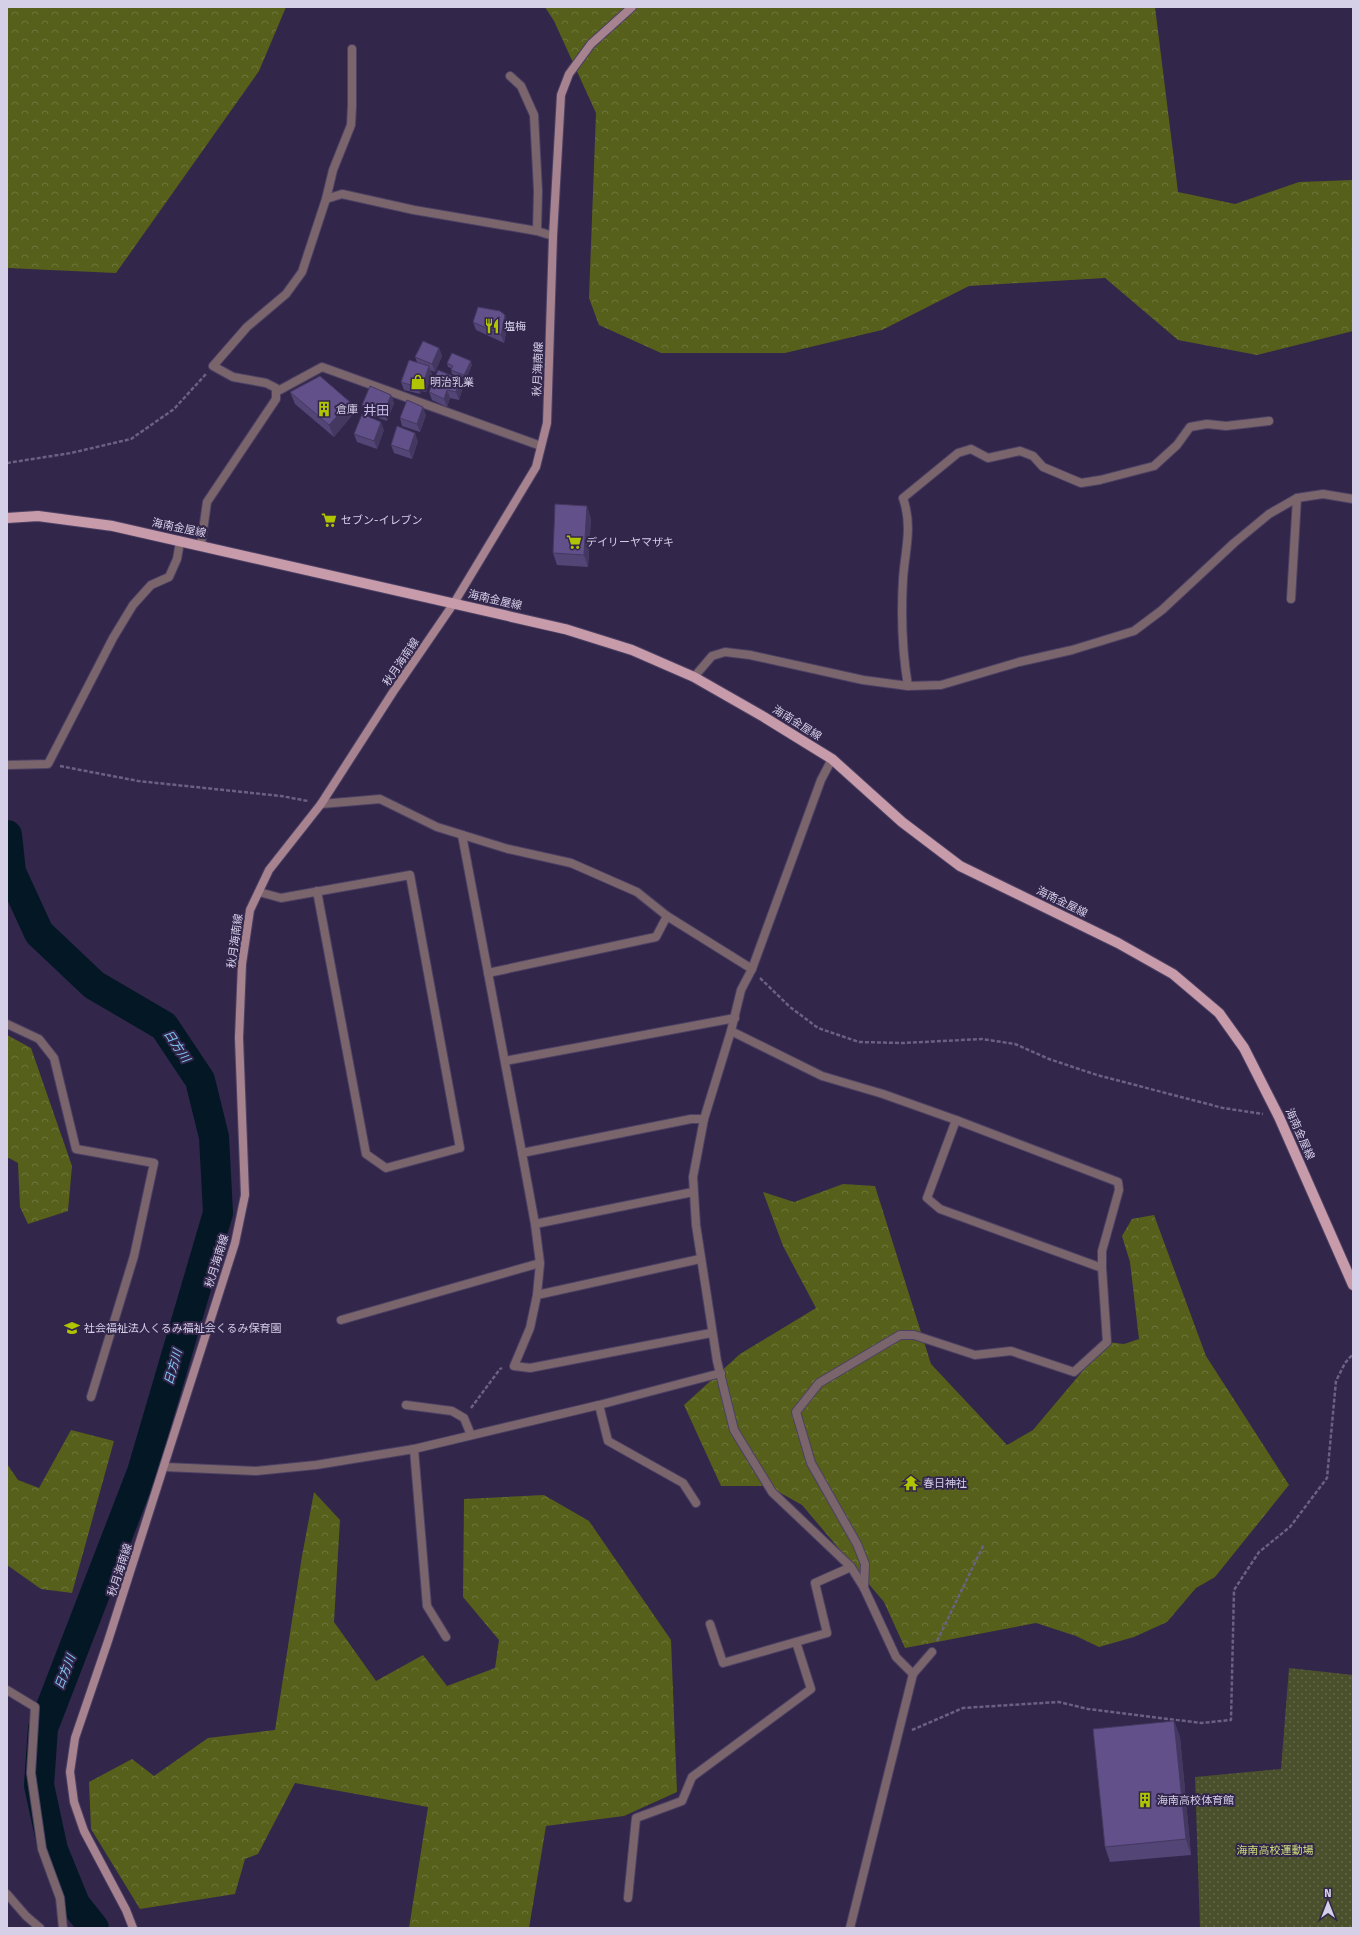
<svg xmlns="http://www.w3.org/2000/svg" width="1360" height="1935" viewBox="0 0 1360 1935" font-family="'Fira Sans','Noto Sans JP',sans-serif">
<style>
.forest{fill:url(#forest-crowns)}
.park{fill:url(#park-dots)}
.lines{fill:none;stroke-linecap:round;stroke-linejoin:round}
.river{stroke:#031824;stroke-width:30}
.service-casing{stroke:#4c4164;stroke-width:10}
.minor-casing{stroke:#4c4164;stroke-width:10}
.secondary-casing{stroke:#4c4164;stroke-width:10}
.primary-casing{stroke:#4c4164;stroke-width:12}
.path{stroke:#6b6182;stroke-width:2.5;stroke-dasharray:4 2;stroke-linecap:butt}
.service{stroke:#7b656c;stroke-width:8}
.minor{stroke:#7b656c;stroke-width:8}
.secondary{stroke:#a7838f;stroke-width:8}
.primary{stroke:#c89baa;stroke-width:10}
.wall{fill:#534576}
.shaded-wall{fill:#443860}
.building{fill:#615089;stroke:#443860}
.labels{text-anchor:middle;dominant-baseline:central;stroke-width:4;stroke-linejoin:round;paint-order:stroke}
.poi-label{font-size:11px;fill:#d5cfe8;stroke:#32264b;text-anchor:start}
.street-label{font-size:11px;fill:#d5cfe8;stroke:#32264b}
.park-label{font-size:11px;fill:#ccdd7c;stroke:#32264b}
.water-label{font-size:12px;font-style:italic;fill:#80caf8;stroke:#32264b}
.quarter-label{font-size:13px;fill:#c9bcec;stroke:#32264b}
</style>
<defs>
<pattern id="forest-crowns" width="20" height="18" patternUnits="userSpaceOnUse"><rect width="20" height="18" fill="#56601a"/><path d="M2 6a3 3 0 1 1 6 0M12 15a3 3 0 1 1 6 0" fill="none" stroke="#6d763b"/></pattern>
<pattern id="park-dots" width="8" height="8" patternUnits="userSpaceOnUse"><rect width="8" height="8" fill="#4a502b"/><path d="M2 2h.1M6 6h.1" fill="none" stroke="#63684a" stroke-width="1.8" stroke-linecap="round"/></pattern>
</defs>
<rect width="100%" height="100%" fill="#32264b"/>
<g class="forest">
<path d="M7,7H286L259,71L116,273L7,268Z"/>
<path d="M545,7H1155L1178,192L1235,204L1299,182L1353,180V331L1257,355L1178,340L1105,278L969,286L882,330L785,353H661L599,325L589,298L596,113L554,21Z"/>
<path d="M7,1035L31,1048L72,1166L68,1211L28,1224L20,1207L18,1163L7,1157Z"/>
<path d="M843,1184L875,1186L931,1364L1007,1445L1033,1430L1107,1342L1124,1344L1139,1339L1130,1262L1122,1236L1132,1219L1154,1215L1206,1356L1289,1485L1215,1577L1196,1588L1167,1622L1134,1637L1099,1647L1076,1636L1036,1623L905,1648L884,1602L802,1505L768,1486H721L684,1405L740,1354L816,1308L783,1246L763,1192L794,1202Z"/>
<path d="M71,1430L114,1441L72,1593L41,1589L7,1565V1464L18,1480L39,1488Z"/>
<path d="M314,1492L340,1520L334,1622L376,1681L423,1655L447,1686L495,1668L499,1640L463,1597L464,1499L544,1495L589,1521L671,1640L677,1792L624,1816L546,1826L529,1928H409L428,1807L295,1783L258,1854L245,1859L235,1894L140,1909L91,1829L89,1782L132,1759L154,1776L208,1738L275,1730L302,1556Z"/>
</g>
<path class="park" d="M1289,1668L1353,1675V1928H1200L1195,1777L1281,1769Z"/>
<g class="lines">
<path class="river" d="M7,835L11,872L39,933L94,985L164,1026L200,1080L214,1137L218,1213L142,1472L43,1728L39,1785L53,1850L75,1904L94,1928"/>
<g class="service-casing">
<g id="service">
<path d="M510,76L521,86L534,115L538,191L537,231"/>
<path d="M913,1674L932,1652"/>
</g>
</g>
<g class="minor-casing">
<g id="minor">
<path d="M326,199L333,170L351,125L352,106V49"/>
<path d="M276,392L322,367L541,446"/>
<path d="M201,545L207,502L276,399V388L266,383L233,377L213,366L247,327L286,294L302,272L326,199L342,194L414,210L537,231L553,236"/>
<path d="M1291,599L1297,498"/>
<path d="M694,677L712,656L725,652L750,655L863,680L908,686L941,685L1019,662L1072,650L1134,631L1162,610L1234,543L1269,514L1297,498L1323,494L1353,499"/>
<path d="M908,686C902,651 901,615 903,579C905,550 913,527 903,498L958,453L971,449L988,458L1020,451L1033,456L1043,467L1081,483L1100,480L1154,466L1177,445L1190,427L1207,424L1226,426L1269,421"/>
<path d="M832,759L821,780L752,969L741,990L731,1031L704,1119L693,1177L696,1225L717,1361L734,1430L772,1492L851,1567L864,1588L896,1657L913,1674L850,1928"/>
<path d="M7,765L48,764L113,638L133,605L151,585L169,577L177,559L180,542"/>
<path d="M321,804L380,799L437,827L508,849L571,863L637,892L667,916L752,969"/>
<path d="M462,835L522,1153"/>
<path d="M259,892L281,898L410,875L460,1148L386,1168L366,1154L317,891"/>
<path d="M488,973L656,937L667,916"/>
<path d="M7,1024L39,1039L54,1058L76,1149L154,1163L134,1256L91,1397"/>
<path d="M731,1031L822,1076L883,1094L956,1120L927,1198L940,1209L1102,1268L1107,1342L1074,1372L1011,1351L975,1355L914,1335H900L819,1383L796,1412L811,1463L857,1544L865,1564L864,1588"/>
<path d="M505,1061L735,1018"/>
<path d="M956,1120L1118,1182L1119,1190L1102,1251V1268"/>
<path d="M535,1224L522,1153L691,1119H704"/>
<path d="M700,1259L537,1295L530,1328L514,1366L530,1368L711,1333"/>
<path d="M537,1295L540,1263L535,1224L693,1192"/>
<path d="M341,1320L540,1263"/>
<path d="M406,1405L452,1411L464,1418L471,1435"/>
<path d="M599,1405L608,1441L683,1483L696,1503"/>
<path d="M414,1449L427,1606L446,1637"/>
<path d="M165,1467L256,1471L316,1465L414,1449L599,1405L721,1373"/>
<path d="M710,1624L723,1663L827,1633L815,1583L851,1567"/>
<path d="M7,1690L35,1707L31,1773L42,1849L60,1898L63,1928"/>
<path d="M7,1894L26,1916L40,1928"/>
<path d="M628,1898L636,1818L682,1801L692,1777L811,1689L796,1642"/>
</g>
</g>
<g class="secondary-casing">
<path id="secondary" d="M133,1928L126,1910L84,1831L74,1802L70,1772L75,1738L108,1641L235,1243L245,1195L239,1038L242,964L250,910L269,870L321,804L393,692L454,603L536,467L547,423L553,236L561,95L569,74L591,44L632,7"/>
</g>
<g class="primary-casing">
<path id="primary" d="M7,518L38,516L113,526L565,629L632,650L694,677L764,717L832,759L902,822L960,866L1118,943L1173,974L1219,1013L1244,1048L1279,1117L1353,1285"/>
</g>
<g class="path">
<path d="M7,463L71,453L131,439L174,409L206,374"/>
<path d="M60,766L138,781L281,796L308,801"/>
<path d="M760,978L790,1007L818,1028L859,1042L903,1043L982,1039L1015,1044L1049,1059L1097,1075L1223,1108L1263,1114"/>
<path d="M471,1408L500,1369L502,1368"/>
<path d="M937,1641L984,1544"/>
<path d="M912,1730L963,1708L1059,1702L1088,1709L1201,1723L1231,1720L1234,1590L1259,1552L1290,1527L1327,1478L1336,1381L1345,1363L1353,1354"/>
</g>
<use href="#service" class="service"/>
<use href="#minor" class="minor"/>
<use href="#secondary" class="secondary"/>
<use href="#primary" class="primary"/>
</g>
<g class="wall">
<path d="M473,322L508,323L504,343L476,330Z"/>
<path d="M439,348L442,356L435,372L430,370L432,374L426,392L421,391L420,394L404,390L401,382L417,362L415,357Z"/>
<path d="M447,363L472,365L466,379L452,374L451,370V368L448,367Z"/>
<path d="M463,387L459,400L450,398L447,407L432,400L429,392Z"/>
<path d="M290,392L350,402L354,413L334,437L295,404Z"/>
<path d="M391,395L394,403L387,421L365,413L362,405Z"/>
<path d="M426,415L420,432L402,426L400,418Z"/>
<path d="M384,430L377,449L357,442L354,434Z"/>
<path d="M418,441L412,459L394,453L391,445Z"/>
<path d="M591,518L588,567L557,565L553,553Z"/>
<path d="M1174,1721L1180,1737L1191,1855L1110,1862L1105,1847Z"/>
</g>
<g class="shaded-wall">
<path d="M505,315L508,323L504,343L501,335Z"/>
<path d="M439,348L442,356L435,372L432,364Z"/>
<path d="M471,361L472,365L466,379L464,375Z"/>
<path d="M429,366L432,374L426,392L423,384Z"/>
<path d="M460,379L463,387L459,400L456,392Z"/>
<path d="M419,383L421,391L420,394L417,387Z"/>
<path d="M447,390L450,398L447,407L444,399Z"/>
<path d="M391,395L394,403L387,421L384,413Z"/>
<path d="M350,402L354,413L334,437L329,425Z"/>
<path d="M423,407L426,415L420,432L417,424Z"/>
<path d="M381,422L384,430L377,449L374,441Z"/>
<path d="M415,433L418,441L412,459L409,451Z"/>
<path d="M587,506L591,518L588,567L584,555Z"/>
<path d="M1174,1721L1180,1737L1191,1855L1186,1839Z"/>
</g>
<g class="building">
<path d="M478,307L500,311L505,315L501,335L473,322Z"/>
<path d="M423,341L439,348L432,364L415,357Z"/>
<path d="M452,353L471,361L464,375L451,370L453,366L447,363Z"/>
<path d="M409,360L429,366L423,384L419,383L417,387L401,382Z"/>
<path d="M438,370L460,379L456,392L447,390L444,399L429,392Z"/>
<path d="M320,376L350,402L329,425L290,392Z"/>
<path d="M370,386L391,395L384,413L362,405Z"/>
<path d="M407,400L423,407L417,424L400,418Z"/>
<path d="M362,414L381,422L374,441L354,434Z"/>
<path d="M397,426L415,433L409,451L391,445Z"/>
<path d="M555,504L587,506L584,555L553,553Z"/>
<path d="M1174,1721L1186,1839L1105,1847L1093,1729Z"/>
</g>
<defs>
<g id="restaurant-bare" transform="scale(1.2)"><path d="M-5-6h1v4h1v-4h1v4h1v-4h1v5L-1.5 .5V6h-2V.5L-5-1ZM5-6V6H3V1.5H1.5Q1.5-4 5-6Z" fill="#b0c500" stroke="#32264b" stroke-width="2.5" paint-order="stroke"/></g>
<g id="shop-bare" transform="scale(1.2)"><path d="M-5-2.5h2.3a2.7 3.5 0 0 1 5.4 0H5L5.5 6h-11ZM-1.5-2.5h3a1.5 2.3 0 0 0-3 0Z" fill="#b0c500" stroke="#32264b" stroke-width="2.5" paint-order="stroke"/></g>
<g id="building-bare" transform="scale(1.2)"><path d="M-4-6H4V6H1V3H-1V6H-4ZM-2.5-4.3h1.7v1.8h-1.7ZM.8-4.3h1.7v1.8H.8ZM-2.5-1h1.7V.8h-1.7ZM.8-1h1.7V.8H.8Z" fill="#b0c500" stroke="#32264b" stroke-width="2.5" paint-order="stroke"/></g>
<g id="supermarket-bare" transform="scale(1.2)"><path d="M-6-5.5h2.5l.6 2H6L4.5 2H-2.5L-4.4-4H-6ZM-1.5 3.2a1.3 1.3 0 1 0 .1 0ZM3 3.2a1.3 1.3 0 1 0 .1 0Z" fill="#b0c500" stroke="#32264b" stroke-width="2.5" paint-order="stroke"/></g>
<g id="school-bare" transform="scale(1.2)"><path d="M0-5L7-2L0 1L-7-2ZM-4 1L0 2.5L4 1V4Q0 6-4 4Z" fill="#b0c500" stroke="#32264b" stroke-width="2.5" paint-order="stroke"/></g>
<g id="temple-bare" transform="scale(1.2)"><path d="M0-6L5-2H3V0L6.5 2.5H4V6H1.5V3h-3V6H-4V2.5H-6.5L-3 0V-2H-5Z" fill="#b0c500" stroke="#32264b" stroke-width="2.5" paint-order="stroke"/></g>
</defs>
<g fill-rule="evenodd">
<use href="#restaurant-bare" x="492" y="326"/>
<use href="#shop-bare" x="418" y="382"/>
<use href="#building-bare" x="324" y="409"/>
<use href="#supermarket-bare" x="329" y="520"/>
<use href="#supermarket-bare" x="574" y="542"/>
<use href="#school-bare" x="72" y="1328"/>
<use href="#temple-bare" x="911" y="1483"/>
<use href="#building-bare" x="1145" y="1800"/>
</g>
<g class="labels">
<g class="poi-label">
<text x="504" y="326">塩梅</text>
<text x="430" y="382">明治乳業</text>
<text x="336" y="409">倉庫</text>
<text x="341" y="520">セブン-イレブン</text>
<text x="586" y="542">デイリーヤマザキ</text>
<text x="84" y="1328">社会福祉法人くるみ福祉会くるみ保育園</text>
<text x="923" y="1483">春日神社</text>
<text x="1157" y="1800">海南高校体育館</text>
</g>
<g class="street-label">
<text transform="translate(538 369) rotate(-88)">秋月海南線</text>
<text transform="translate(179 528) rotate(12)">海南金屋線</text>
<text transform="translate(495 600) rotate(13)">海南金屋線</text>
<text transform="translate(401 662) rotate(-56)">秋月海南線</text>
<text transform="translate(797 723) rotate(32)">海南金屋線</text>
<text transform="translate(1062 902) rotate(26)">海南金屋線</text>
<text transform="translate(235 941) rotate(-82)">秋月海南線</text>
<text transform="translate(1300 1134) rotate(66)">海南金屋線</text>
<text transform="translate(217 1261) rotate(-73)">秋月海南線</text>
<text transform="translate(120 1570) rotate(-72)">秋月海南線</text>
</g>
<g class="park-label">
<text x="1275" y="1850">海南高校運動場</text>
</g>
<g class="water-label">
<text transform="translate(177 1046) rotate(56)">日方川</text>
<text transform="translate(173 1367) rotate(-74)">日方川</text>
<text transform="translate(65 1672) rotate(-69)">日方川</text>
</g>
<g class="quarter-label">
<text x="376" y="410">井田</text>
</g>
</g>
<rect width="1360" height="1935" fill="none" stroke="#d5cfe8" stroke-width="16"/>
<g transform="translate(1328 1903)" stroke="#32264b" stroke-width="3" paint-order="stroke">
<path d="M0-3L7 15L0 10L-7 15Z" fill="#d5cfe8"/>
<text y="-6" font-size="11" font-weight="bold" text-anchor="middle" fill="#d5cfe8">N</text>
</g>
</svg>
